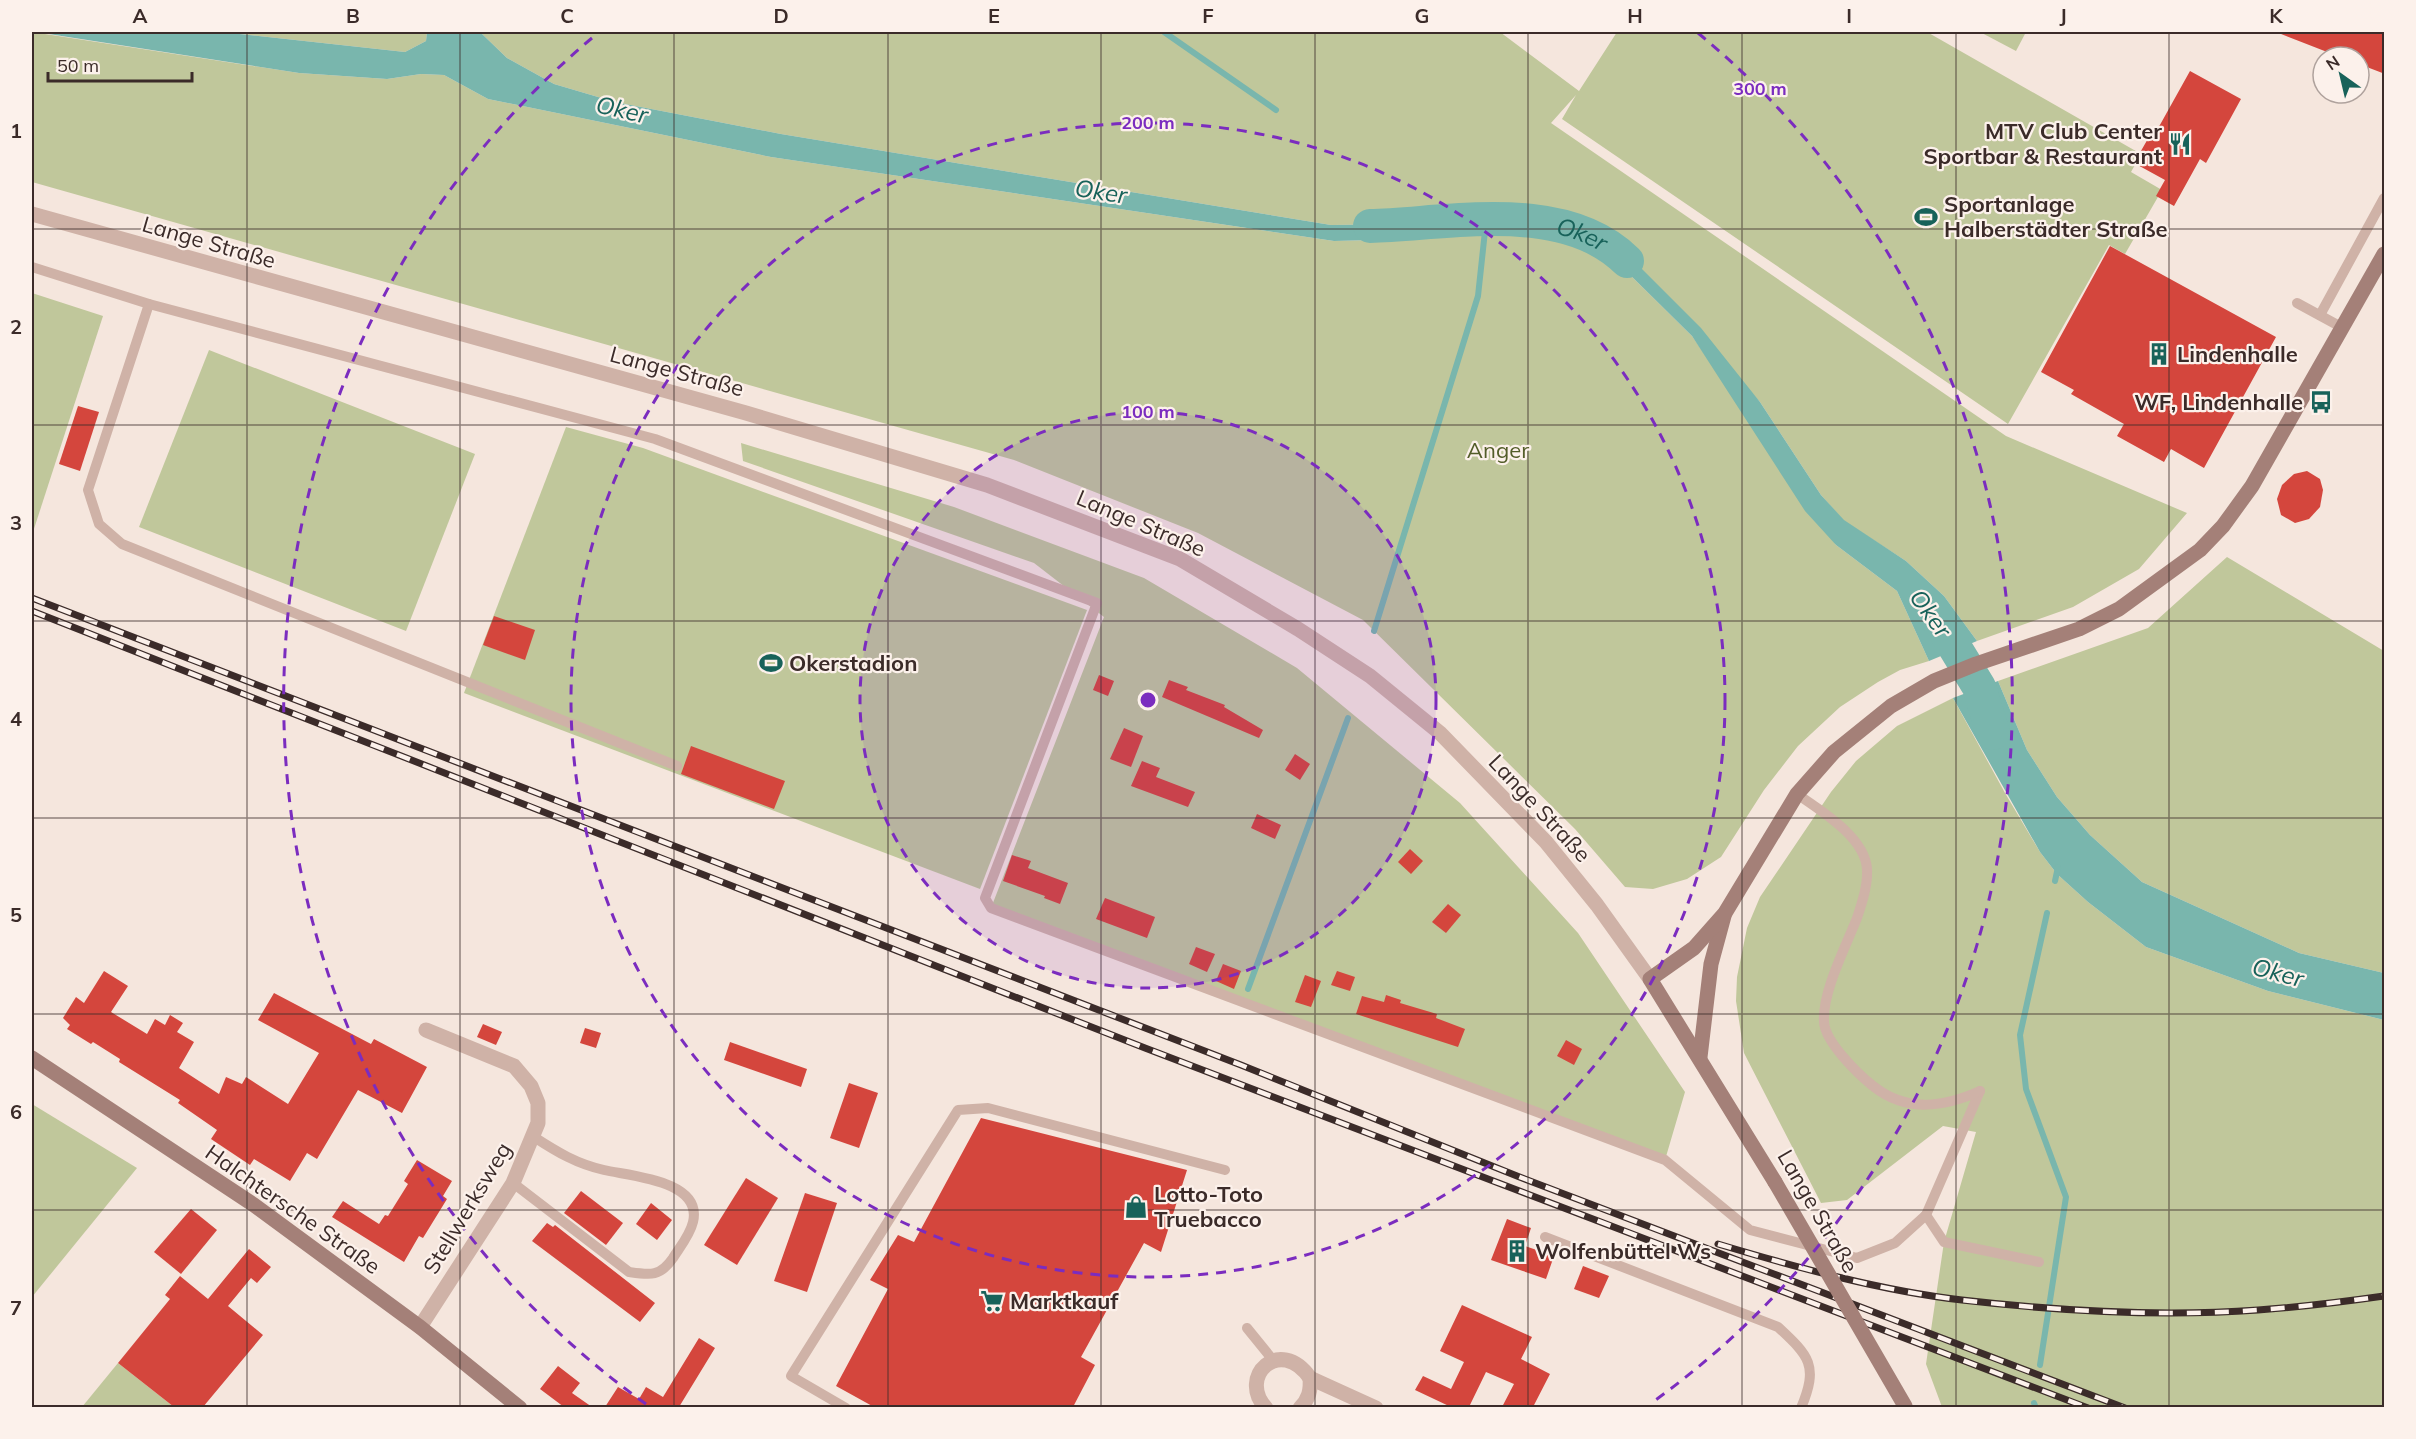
<svg xmlns="http://www.w3.org/2000/svg" width="2416" height="1439" viewBox="0 0 2416 1439" font-family="Mulish,sans-serif">
<style>
.green{fill:#c0c79b}
.water{fill:#79b6ad}
.lines{fill:none;stroke-linecap:round;stroke-linejoin:round}
.stream{stroke:#79b6ad;stroke-width:6}
.river{stroke:#79b6ad;stroke-width:34}
.building{fill:#d4463d}
.service{stroke:#cfb2a7;stroke-width:10}
.minor{stroke:#cfb2a7;stroke-width:15}
.tertiary{stroke:#cfb2a7;stroke-width:15}
.secondary{stroke:#a48078;stroke-width:15}
.rail-casing{stroke:#3b2b29;stroke-width:7}
.rail{stroke:#fcf1eb;stroke-width:4.5;stroke-dasharray:14;stroke-linecap:butt}
.secondary-bridge{stroke:#a48078;stroke-width:15}
.grid{fill:none;stroke:#3b2b29;stroke-width:1.5;stroke-opacity:0.55}
.ring{fill:none;stroke:#7b2cbf;stroke-width:3;stroke-dasharray:10 8}
.labels{text-anchor:middle;dominant-baseline:central;stroke-width:4.5;stroke-linejoin:round;paint-order:stroke}
.poi-label{font-size:22px;font-weight:bold;fill:#3b2b29;stroke:#fcf1eb;text-anchor:start}
.street-label{font-size:22px;fill:#3b2b29;stroke:#fcf1eb}
.park-label{font-size:22px;fill:#535d29;stroke:#fcf1eb}
.water-label{font-size:24px;font-style:italic;fill:#18625a;stroke:#fcf1eb}
.centre{fill:#7b2cbf;stroke:#fcf1eb;stroke-width:3}
.ring-label{font-size:18px;text-anchor:middle;font-weight:bold;fill:#7b2cbf;stroke:#fcf1eb;stroke-width:4.5;stroke-linejoin:round;paint-order:stroke}
.neatline{fill:none;stroke:#3b2b29;stroke-width:2}
.grid-label{font-size:20px;text-anchor:middle;font-weight:bold;fill:#3b2b29}
</style>
<rect width="100%" height="100%" fill="#f5e6dd"/>
<g class="green">
<path d="M32,32L299,73L387,79L421,74L444,75L488,99L771,157L1334,241L1416,239L1485,231L1538,234L1585,245L1620,265L1692,336L1836,545L1897,591L1929,661L1900,670L1878,682L1840,707L1798,746L1764,790L1721,857L1687,879L1653,889L1625,887L1575,829L1363,620L1198,533L1014,460L32,182Z"/>
<path d="M221,32H427L426,41L405,52Z"/>
<path d="M480,32H1500L1579,91L1617,32H1927L2141,154L2131,172L2162,190L2125,254L2109,245L2008,424L1562,119L1576,95L1551,123L2006,436L2187,513L2139,569L2073,607L1977,641L1944,596L1906,561L1844,521L1821,495L1760,402L1630,257L1492,218L1420,224L1331,225L781,134L615,102L554,84L507,58Z"/>
<path d="M1980,32H2026L2016,51Z"/>
<path d="M32,293L103,316L32,535Z"/>
<path d="M209,350L475,454L406,631L139,527Z"/>
<path d="M566,427L643,448L1087,610L980,889L464,693Z"/>
<path d="M741,443L954,507L1144,578L1297,668L1460,803L1578,933L1685,1092L1665,1160L991,908L1104,617L1034,563L743,461Z"/>
<path d="M2227,557L2384,651V973L2299,953L2142,882L2090,835L2057,797L2027,750L1998,681L2148,628Z"/>
<path d="M1953,698L2005,793L2040,852L2057,874L2088,902L2146,947L2268,991L2384,1020V1407H1942L1926,1364L1944,1242L1976,1132L1943,1126L1847,1200L1821,1203L1744,1053L1736,1001L1737,977L1747,928L1760,897L1831,792L1856,761L1897,726Z"/>
<path d="M32,1104L137,1168L32,1297Z"/>
<path d="M118,1363L174,1407H82Z"/>
</g>
<g class="water">
<path d="M36,32H221L405,52L426,41L427,32H480L507,58L554,84L615,102L781,134L1331,225L1420,224L1492,218L1595,237L1630,257L1701,328L1760,402L1821,495L1844,520L1906,561L1944,596L1977,641L1929,661L1897,591L1836,545L1805,511L1692,336L1620,265L1585,245L1538,234L1485,231L1416,239L1334,241L771,157L488,99L444,75L421,74L387,79L299,73Z"/>
<path d="M1998,681L2027,750L2057,797L2090,835L2142,882L2299,953L2384,973V1020L2268,991L2146,947L2088,902L2057,874L2040,852L1953,698Z"/>
</g>
<g class="lines">
<g class="stream">
<path d="M1164,32L1276,110"/>
<path d="M1374,631L1478,296L1485,231L1482,217"/>
<path d="M2055,881L2058,867"/>
<path d="M1248,989L1348,718"/>
<path d="M2040,1365L2066,1197L2026,1089L2020,1035L2047,913"/>
<path d="M2034,1403L2036,1408"/>
</g>
<g class="river">
<path id="s1" d="M1370,226C1449,224 1563,198 1627,261"/>
<path d="M1932,610L1979,687L1993,733"/>
</g>
</g>
<g class="building">
<path d="M2276,32H2385V74L2359,64V57H2340Z"/>
<path d="M2190,71L2241,99L2206,163L2200,159L2174,206L2156,196L2165,180L2134,163L2153,130L2156,132Z"/>
<path d="M2110,246L2276,337L2204,468L2171,449L2164,462L2117,436L2124,424L2071,394L2074,390L2041,372Z"/>
<path d="M78,406L99,412L80,471L59,464Z"/>
<path d="M2307,471L2320,479L2323,490L2320,507L2309,519L2295,523L2281,515L2277,499L2282,485L2294,474Z"/>
<path d="M494,616L535,630L525,660L483,645Z"/>
<path d="M1099,675L1114,681L1108,696L1093,690Z"/>
<path d="M1169,680L1188,687L1186,690L1225,705L1224,707L1263,730L1259,738L1162,697Z"/>
<path d="M1124,728L1143,736L1131,767L1110,759Z"/>
<path d="M691,746L785,781L774,809L681,774Z"/>
<path d="M1295,754L1310,764L1300,780L1285,770Z"/>
<path d="M1142,761L1160,768L1156,777L1195,792L1188,807L1131,786Z"/>
<path d="M1257,814L1281,825L1275,839L1251,828Z"/>
<path d="M1410,849L1423,861L1411,874L1398,862Z"/>
<path d="M1012,855L1031,861L1028,868L1068,883L1060,904L1044,898L1045,896L1003,881Z"/>
<path d="M1105,898L1155,917L1147,938L1096,919Z"/>
<path d="M1448,904L1461,915L1446,933L1432,922Z"/>
<path d="M1196,947L1215,954L1207,972L1189,964Z"/>
<path d="M1223,964L1241,971L1234,989L1216,981Z"/>
<path d="M104,971L128,986L111,1012L147,1034L155,1019L165,1025L170,1015L183,1023L177,1032L194,1042L179,1068L219,1094L226,1077L242,1084L246,1077L288,1104L319,1053L258,1020L274,993L371,1044L374,1039L427,1067L402,1113L358,1090L317,1159L307,1153L290,1181L254,1159L250,1165L211,1139L217,1130L178,1103L180,1100L119,1062L120,1059L93,1042L91,1044L67,1029L70,1025L63,1018L76,997L84,1003Z"/>
<path d="M1337,971L1355,977L1350,991L1331,985Z"/>
<path d="M1305,975L1321,981L1311,1007L1295,1002Z"/>
<path d="M1386,995L1401,1000L1400,1003L1437,1014L1436,1018L1465,1029L1458,1047L1356,1014L1362,996L1384,1002Z"/>
<path d="M483,1024L502,1032L496,1045L477,1037Z"/>
<path d="M585,1028L601,1033L596,1048L580,1043Z"/>
<path d="M1566,1040L1582,1049L1574,1065L1557,1056Z"/>
<path d="M730,1042L807,1069L801,1087L724,1060Z"/>
<path d="M849,1083L878,1093L859,1148L830,1138Z"/>
<path d="M981,1118L1187,1170L1161,1252L1144,1243L1081,1357L1095,1365L1073,1407H874L836,1386L888,1289L870,1280L898,1235L914,1242Z"/>
<path d="M417,1160L452,1181L443,1196L447,1199L423,1238L419,1236L404,1262L332,1217L343,1201L379,1224L385,1215L388,1216L408,1184L404,1181Z"/>
<path d="M746,1178L778,1198L737,1265L704,1245Z"/>
<path d="M581,1191L623,1223L606,1245L564,1213Z"/>
<path d="M805,1193L837,1203L807,1292L774,1281Z"/>
<path d="M651,1203L672,1220L657,1240L636,1224Z"/>
<path d="M191,1209L217,1230L181,1274L154,1252Z"/>
<path d="M1507,1219L1531,1228L1525,1246L1554,1256L1546,1279L1491,1260Z"/>
<path d="M547,1223L553,1227L555,1225L655,1303L640,1322L532,1241Z"/>
<path d="M249,1249L271,1267L257,1283L251,1278L228,1306L263,1335L203,1407H174L118,1363L170,1299L165,1295L180,1276L208,1299Z"/>
<path d="M1583,1266L1609,1276L1599,1298L1574,1289Z"/>
<path d="M1462,1305L1532,1337L1521,1359L1550,1374L1533,1407H1502L1514,1384L1486,1372L1469,1407H1451L1415,1390L1423,1376L1451,1389L1464,1362L1440,1351Z"/>
<path d="M699,1338L715,1348L679,1407H605L618,1387L639,1399L646,1387L663,1397Z"/>
<path d="M558,1366L580,1383L572,1393L592,1407H564L540,1389Z"/>
</g>
<g class="lines">
<g class="service">
<path d="M32,267L149,304L88,490L99,524L122,544L677,766"/>
<path d="M2297,303L2343,328"/>
<path d="M149,304L655,439L1097,603L985,898L991,908L1665,1160L1750,1230L1857,1258L1895,1243L1926,1215L1980,1091"/>
<path d="M2320,315L2384,198"/>
<path d="M1797,794C1820,810 1865,837 1867,869C1868,885 1862,903 1857,918C1846,946 1822,992 1824,1022C1825,1042 1858,1074 1873,1086C1907,1113 1944,1107 1980,1091"/>
<path d="M513,1183L629,1272C650,1275 660,1277 673,1258C680,1247 690,1235 693,1222C703,1180 629,1176 604,1170C577,1164 557,1152 534,1137"/>
<path d="M1926,1215L1944,1242L2039,1262"/>
<path d="M1545,1237L1778,1327C1809,1356 1819,1365 1801,1408"/>
<path d="M1247,1328L1273,1360"/>
<path d="M846,1408L791,1376L958,1110L988,1108L1225,1170"/>
</g>
<g class="minor">
<path d="M420,1327L513,1183L538,1123V1103L531,1086L514,1066L426,1030"/>
<path d="M1266,1408C1237,1377 1280,1335 1310,1378"/>
<path d="M1300,1408C1309,1399 1311,1390 1310,1378L1376,1408"/>
</g>
<path class="tertiary" d="M32,214L746,413L987,485L1180,559L1298,629L1370,676L1440,733L1546,842L1597,905L1650,979"/>
<g class="secondary">
<path d="M1700,1057L1711,964L1724,916"/>
<path d="M32,1058L254,1205L420,1327L520,1408"/>
<path d="M1775,1182L1650,979L1694,948L1725,913L1797,794L1834,752L1891,706L1934,681L1976,664L2079,629L2119,609L2200,550L2223,526L2252,486L2384,254"/>
</g>
<g class="rail-casing">
<g id="rail">
<path d="M32,598L1241,1065L1517,1176L2125,1408"/>
<path d="M32,611L1145,1048L2088,1408"/>
<path d="M1718,1244C1795,1267 1882,1291 1962,1300C2059,1311 2160,1317 2258,1310C2300,1307 2342,1302 2384,1296"/>
</g>
</g>
<use href="#rail" class="rail"/>
<path class="secondary-bridge" d="M1775,1182L1905,1406"/>
</g>
<path class="grid" d="M247,32V1408M460,32V1408M674,32V1408M888,32V1408M1101,32V1408M1315,32V1408M1528,32V1408M1742,32V1408M1956,32V1408M2169,32V1408M32,229H2384M32,425H2384M32,621H2384M32,818H2384M32,1014H2384M32,1210H2384"/>
<circle cx="1148" cy="700" r="288" fill="#7b2cbf" fill-opacity=".12"/>
<g class="ring">
<circle cx="1148" cy="700" r="288"/>
<circle cx="1148" cy="700" r="577"/>
<path d="M646 1404A865 865 0 0 1 598 33M1698 33A865 865 0 0 1 1650 1404"/>
</g>
<defs>
<g id="restaurant-bare" transform="scale(1.8)"><path d="M-5-6h1v4h1v-4h1v4h1v-4h1v5L-1.5 .5V6h-2V.5L-5-1ZM5-6V6H3V1.5H1.5Q1.5-4 5-6Z" fill="#18625a" stroke="#fcf1eb" stroke-width="2.5" paint-order="stroke"/></g>
<g id="stadium-bare" transform="scale(1.8)"><path d="M0-5a6.5 5 0 1 0 0 10a6.5 5 0 1 0 0-10ZM-3.5-1.8h7v3.6h-7Z" fill="#18625a" stroke="#fcf1eb" stroke-width="2.5" paint-order="stroke"/></g>
<g id="building-bare" transform="scale(1.8)"><path d="M-4-6H4V6H1V3H-1V6H-4ZM-2.5-4.3h1.7v1.8h-1.7ZM.8-4.3h1.7v1.8H.8ZM-2.5-1h1.7V.8h-1.7ZM.8-1h1.7V.8H.8Z" fill="#18625a" stroke="#fcf1eb" stroke-width="2.5" paint-order="stroke"/></g>
<g id="bus-bare" transform="scale(1.8)"><path d="M-5-6H5V4H4V6H2V4H-2V6H-4V4H-5ZM-3.5-4V0h7V-4ZM-3.5 1.2v1.5H-2V1.2ZM2 1.2v1.5H3.5V1.2Z" fill="#18625a" stroke="#fcf1eb" stroke-width="2.5" paint-order="stroke"/></g>
<g id="shop-bare" transform="scale(1.8)"><path d="M-5-2.5h2.3a2.7 3.5 0 0 1 5.4 0H5L5.5 6h-11ZM-1.5-2.5h3a1.5 2.3 0 0 0-3 0Z" fill="#18625a" stroke="#fcf1eb" stroke-width="2.5" paint-order="stroke"/></g>
<g id="supermarket-bare" transform="scale(1.8)"><path d="M-6-5.5h2.5l.6 2H6L4.5 2H-2.5L-4.4-4H-6ZM-1.5 3.2a1.3 1.3 0 1 0 .1 0ZM3 3.2a1.3 1.3 0 1 0 .1 0Z" fill="#18625a" stroke="#fcf1eb" stroke-width="2.5" paint-order="stroke"/></g>
</defs>
<g fill-rule="evenodd">
<use href="#restaurant-bare" x="2180" y="144"/>
<use href="#stadium-bare" x="1926" y="217"/>
<use href="#building-bare" x="2159" y="354"/>
<use href="#bus-bare" x="2321" y="402"/>
<use href="#stadium-bare" x="771" y="663"/>
<use href="#shop-bare" x="1136" y="1207"/>
<use href="#building-bare" x="1517" y="1251"/>
<use href="#supermarket-bare" x="992" y="1301"/>
</g>
<g class="labels">
<g class="poi-label">
<text x="2162" y="131" text-anchor="end">MTV Club Center<tspan x="2162" dy="25">Sportbar &amp; Restaurant</tspan></text>
<text x="1944" y="204">Sportanlage<tspan x="1944" dy="25">Halberstädter Straße</tspan></text>
<text x="2177" y="354">Lindenhalle</text>
<text x="2303" y="402" text-anchor="end">WF, Lindenhalle</text>
<text x="789" y="663">Okerstadion</text>
<text x="1154" y="1194">Lotto-Toto<tspan x="1154" dy="25">Truebacco</tspan></text>
<text x="1535" y="1251">Wolfenbüttel Ws</text>
<text x="1010" y="1301">Marktkauf</text>
</g>
<g class="street-label">
<text transform="translate(209 242) rotate(16)">Lange Straße</text>
<text transform="translate(677 371) rotate(15)">Lange Straße</text>
<text transform="translate(1141 523) rotate(23)">Lange Straße</text>
<text transform="translate(1540 808) rotate(47)">Lange Straße</text>
<text transform="translate(467 1208) rotate(-59)">Stellwerksweg</text>
<text transform="translate(293 1209) rotate(35)">Halchtersche Straße</text>
<text transform="translate(1818 1211) rotate(60)">Lange Straße</text>
</g>
<g class="park-label">
<text x="1498" y="450">Anger</text>
</g>
<g class="water-label">
<text transform="translate(622 109) rotate(13)">Oker</text>
<text transform="translate(1101 191) rotate(9)">Oker</text>
<text stroke="none"><textPath href="#s1" startOffset="214">Oker</textPath></text>
<text transform="translate(1931 613) rotate(54)">Oker</text>
<text transform="translate(2278 972) rotate(15)">Oker</text>
</g>
</g>
<circle cx="1148" cy="700" r="9" class="centre"/>
<g class="ring-label">
<text x="1760" y="95">300 m</text>
<text x="1148" y="129">200 m</text>
<text x="1148" y="418">100 m</text>
</g>
<rect width="2416" height="1439" fill="none" stroke="#fcf1eb" stroke-width="66"/>
<g transform="translate(2341 75) rotate(326)"><circle r="28" fill="#fcf1eb" stroke="#afa29d" stroke-width="1.5"/>
<path d="M0-4.5L10 22L0 15L-10 22Z" fill="#18625a"/>
<text y="-9" font-size="16" font-weight="bold" text-anchor="middle" fill="#3b2b29">N</text>
</g>
<path d="M48 72v9h144v-9" fill="none" stroke="#3b2b29" stroke-width="3"/>
<text x="57" y="72" font-size="18" fill="#3b2b29" stroke="#fcf1eb" stroke-width="4.5" paint-order="stroke">50 m</text>
<rect x="33" y="33" width="2350" height="1373" class="neatline"/>
<g class="grid-label">
<text x="140" y="23">A</text>
<text x="353" y="23">B</text>
<text x="567" y="23">C</text>
<text x="781" y="23">D</text>
<text x="994" y="23">E</text>
<text x="1208" y="23">F</text>
<text x="1422" y="23">G</text>
<text x="1635" y="23">H</text>
<text x="1849" y="23">I</text>
<text x="2063" y="23">J</text>
<text x="2276" y="23">K</text>
<text x="16" y="138">1</text>
<text x="16" y="334">2</text>
<text x="16" y="530">3</text>
<text x="16" y="726">4</text>
<text x="16" y="922">5</text>
<text x="16" y="1119">6</text>
<text x="16" y="1315">7</text>
</g>
</svg>
